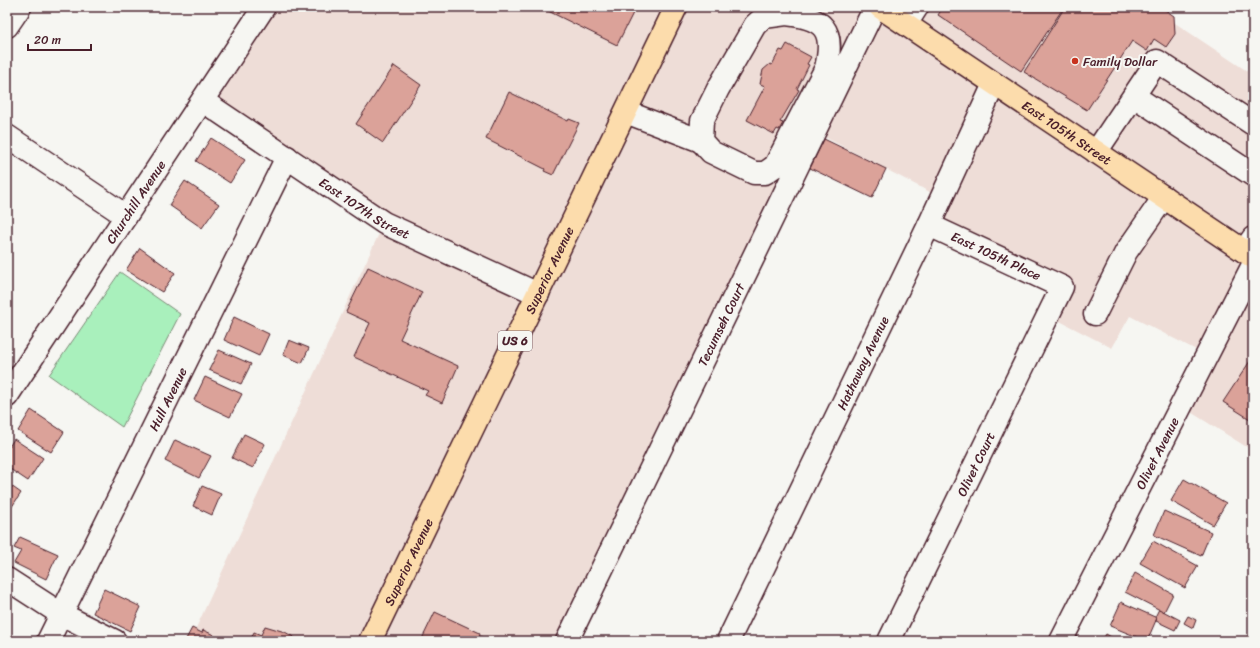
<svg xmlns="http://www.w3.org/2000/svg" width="1260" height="648" viewBox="0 0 1260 648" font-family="Sriracha,sans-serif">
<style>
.built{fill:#eeddd7}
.green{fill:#a9f0bc;stroke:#7a8874}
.building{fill:#dba299;stroke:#4a1f2b}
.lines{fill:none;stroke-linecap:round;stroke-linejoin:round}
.minor-casing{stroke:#4a1f2b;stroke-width:25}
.major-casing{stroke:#4a1f2b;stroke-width:25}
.minor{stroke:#f6f6f2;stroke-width:22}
.major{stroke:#fcdcac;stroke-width:22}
.poi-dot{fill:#c8321e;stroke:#f6f6f2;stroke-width:1.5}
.labels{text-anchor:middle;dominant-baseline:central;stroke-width:4;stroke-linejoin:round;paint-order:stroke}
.shield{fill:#f6f6f2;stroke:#7e6067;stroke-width:1}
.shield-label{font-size:12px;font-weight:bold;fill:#4a1f2b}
.poi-label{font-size:13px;fill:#4a1f2b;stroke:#f6f6f2;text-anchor:start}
.street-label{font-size:13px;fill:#4a1f2b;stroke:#f6f6f2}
</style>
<rect width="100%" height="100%" fill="#f6f6f2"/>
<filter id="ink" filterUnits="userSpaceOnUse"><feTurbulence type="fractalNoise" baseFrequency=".025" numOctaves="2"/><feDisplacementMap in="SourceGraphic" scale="8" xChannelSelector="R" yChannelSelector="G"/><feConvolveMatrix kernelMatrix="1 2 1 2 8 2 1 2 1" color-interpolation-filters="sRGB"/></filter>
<g filter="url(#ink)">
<path class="built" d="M265,7H1151L1253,75V451L1181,406L1206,355L1130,316L1112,348L1048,315L1062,287L929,225L941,198L815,132L567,641H190L384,223L203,101Z"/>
<path class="green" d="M120,272L180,314L122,427L49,375Z"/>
<g class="building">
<path d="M540,7H627L634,11L617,45Z"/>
<path d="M943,7H1064L1021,71L938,15Z"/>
<path d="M1065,7H1161L1174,16L1175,34L1166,47L1154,39L1147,51L1132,41L1087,110L1024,72Z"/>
<path d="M787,44L811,57L807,64L809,65L797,89L799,90L780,122L783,123L779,130L777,129L774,134L747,120L765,86L760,84L763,70L770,64L772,65L780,50L783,51Z"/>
<path d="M394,66L421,85L383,143L356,124Z"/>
<path d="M509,92L568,121L569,119L579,123L553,175L544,171L545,169L486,139Z"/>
<path d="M211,138L245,160L230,183L196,161Z"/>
<path d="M824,139L886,169L872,198L810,168Z"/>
<path d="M185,181L219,204L202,228L169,205Z"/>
<path d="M140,248L175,273L162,292L126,270Z"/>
<path d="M368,267L422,292L400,339L458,366L442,403L425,395L428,391L354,357L370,323L346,312Z"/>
<path d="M234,317L269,334L259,356L224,340Z"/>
<path d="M289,340L309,348L302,363L283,355Z"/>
<path d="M219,350L251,364L241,384L209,370Z"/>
<path d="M1252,358L1253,359V421L1223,402Z"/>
<path d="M205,377L242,394L230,417L194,400Z"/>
<path d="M31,410L64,432L51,452L18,431Z"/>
<path d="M244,434L265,444L253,468L232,458Z"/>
<path d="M14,439L43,458L28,481L7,467V450Z"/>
<path d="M175,440L211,456L199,478L165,461Z"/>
<path d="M1184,479L1226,503L1213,525L1171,501Z"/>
<path d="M7,483L21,493L7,514Z"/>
<path d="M202,486L221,494L212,515L193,506Z"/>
<path d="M1164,511L1211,532L1201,556L1154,535Z"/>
<path d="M20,537L58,554L46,579L14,563L21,551L14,548Z"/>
<path d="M1153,541L1198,566L1185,588L1140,563Z"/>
<path d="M1135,573L1173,594L1164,612L1125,592Z"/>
<path d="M104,589L141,607L130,631L93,613Z"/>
<path d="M1121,602L1157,618L1147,641L1110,626Z"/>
<path d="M1159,609L1180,620L1175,630L1156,621L1157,618L1155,617Z"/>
<path d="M435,612L480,633L479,636L483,637L481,641H421Z"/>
<path d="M1188,616L1196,620L1193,628L1184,623Z"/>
<path d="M265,626L285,632L300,641H250L254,632L261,635Z"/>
<path d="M192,628L202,633L203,630L214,635L213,638L219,641H185Z"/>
<path d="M1106,634L1118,641H1102Z"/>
</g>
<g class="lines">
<g class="minor-casing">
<g id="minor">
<path d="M786,14C824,18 835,29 826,68L775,166L765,173H754L711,152L701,141L702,121L718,89L755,25L764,17Z"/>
<path d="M906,24L917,7"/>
<path d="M7,26L20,7"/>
<path d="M1134,96L1253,175"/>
<path id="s1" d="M203,101L384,223L538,294"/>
<path d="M626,112L701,141"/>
<path d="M7,136L126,216"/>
<path d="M1096,152L1157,61L1253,124"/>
<path d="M1244,251L1253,238"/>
<path d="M1095,314L1126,252L1164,197"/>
<path id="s2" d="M7,396L264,7"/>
<path d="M7,579L61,614L115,641"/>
<path id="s3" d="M48,641L287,157"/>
<path id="s4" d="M567,641L875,7"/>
<path id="s5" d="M728,641L929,225L994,84"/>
<path id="s6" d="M889,641L1062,287L929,225"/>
<path id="s7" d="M1061,641L1253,265"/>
</g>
</g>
<g class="major-casing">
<g id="major">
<path id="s8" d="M880,7L1253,257"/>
<path id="s9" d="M370,641L676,7"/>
</g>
</g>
<use href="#minor" class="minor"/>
<use href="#major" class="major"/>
</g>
</g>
<circle class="poi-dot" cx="1075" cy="61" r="4"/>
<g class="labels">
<rect class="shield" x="498" y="331" width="34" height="20" rx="3"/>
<g class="shield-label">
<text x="515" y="341">US 6</text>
</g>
<g class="poi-label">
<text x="1083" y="61">Family Dollar</text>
</g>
<g class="street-label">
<text stroke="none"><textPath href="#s8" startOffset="225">East 105th Street</textPath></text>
<text stroke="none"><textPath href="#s2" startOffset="233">Churchill Avenue</textPath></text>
<text stroke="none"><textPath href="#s1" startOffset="194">East 107th Street</textPath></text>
<text transform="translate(996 256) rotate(25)">East 105th Place</text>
<text stroke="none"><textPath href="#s9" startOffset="412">Superior Avenue</textPath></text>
<text stroke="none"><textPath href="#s4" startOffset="352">Tecumseh Court</textPath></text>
<text stroke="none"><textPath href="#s5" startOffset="309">Hathaway Avenue</textPath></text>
<text stroke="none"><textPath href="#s3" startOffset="270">Hull Avenue</textPath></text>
<text stroke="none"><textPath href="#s7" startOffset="211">Olivet Avenue</textPath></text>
<text stroke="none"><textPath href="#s6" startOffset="197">Olivet Court</textPath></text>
<text stroke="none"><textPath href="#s9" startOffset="88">Superior Avenue</textPath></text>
</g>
</g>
<rect width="1260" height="648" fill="none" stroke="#f6f6f2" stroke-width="24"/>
<rect x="12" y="12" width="1236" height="624" fill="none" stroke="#4a1f2b" stroke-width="1.5" filter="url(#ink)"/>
<path d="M28 44v6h63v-6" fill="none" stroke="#4a1f2b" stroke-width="2"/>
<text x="34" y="44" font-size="12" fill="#4a1f2b" stroke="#f6f6f2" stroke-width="3" paint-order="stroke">20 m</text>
</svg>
